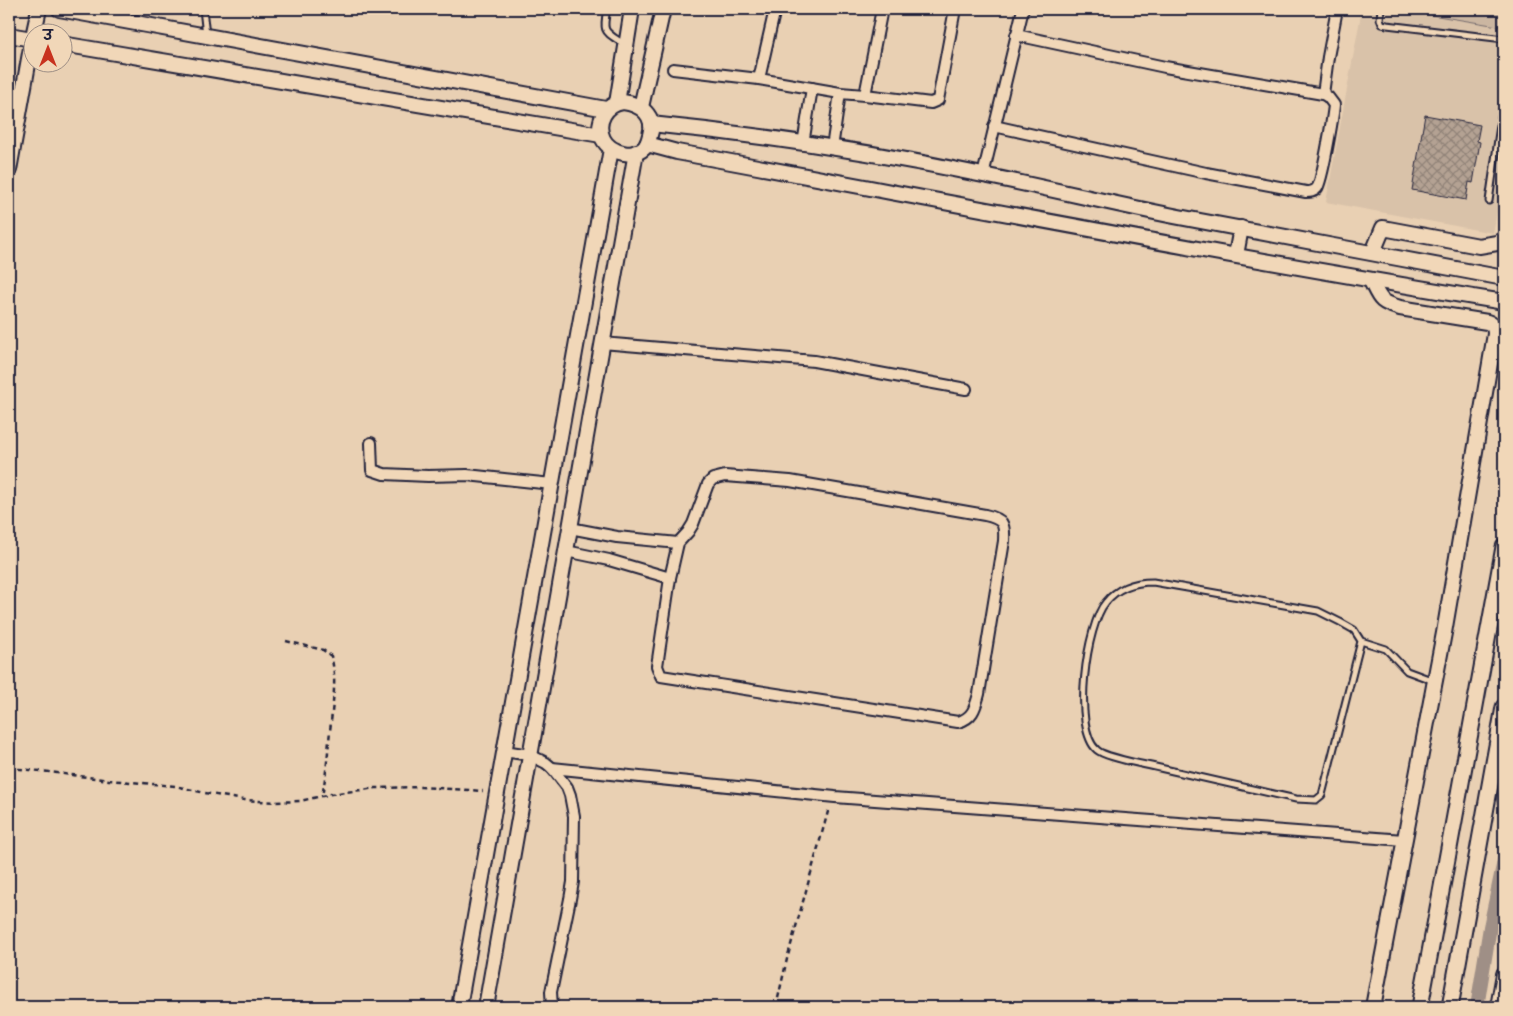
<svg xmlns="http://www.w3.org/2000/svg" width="1513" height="1016" viewBox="0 0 1513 1016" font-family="Sriracha,'Playpen Sans Deva',sans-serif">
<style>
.built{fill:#d9c2a9}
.park{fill:#cbb6a1;stroke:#766c6e}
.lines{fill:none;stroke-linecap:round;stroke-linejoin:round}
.canal{stroke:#9f8f86;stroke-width:14}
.building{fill:url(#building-cross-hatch);stroke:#22223b}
.service-casing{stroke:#22223b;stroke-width:9}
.minor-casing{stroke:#22223b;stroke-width:14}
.tertiary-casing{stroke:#22223b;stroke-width:18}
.secondary-casing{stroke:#22223b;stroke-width:19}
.path{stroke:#22223b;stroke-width:2.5;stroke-dasharray:5 4;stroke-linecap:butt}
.service{stroke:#f1d7b8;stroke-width:5}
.minor{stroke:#f1d7b8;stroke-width:10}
.tertiary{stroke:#f1d7b8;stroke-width:14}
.secondary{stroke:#f1d7b8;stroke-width:15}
</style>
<defs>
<pattern id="building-cross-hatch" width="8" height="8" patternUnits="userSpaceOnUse" patternTransform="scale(1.25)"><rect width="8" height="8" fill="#b4a293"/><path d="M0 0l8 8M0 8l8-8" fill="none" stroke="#928479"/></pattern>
</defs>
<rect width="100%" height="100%" fill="#e9d0b3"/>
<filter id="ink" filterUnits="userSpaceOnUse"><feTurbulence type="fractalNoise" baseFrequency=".02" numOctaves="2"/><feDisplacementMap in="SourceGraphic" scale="10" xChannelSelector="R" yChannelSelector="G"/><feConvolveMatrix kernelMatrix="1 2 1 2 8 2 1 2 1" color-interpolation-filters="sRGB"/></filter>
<g filter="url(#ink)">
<path class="built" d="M1362,9H1504V175L1493,233L1326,202Z"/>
<path class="park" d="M1395,9H1504V27Z"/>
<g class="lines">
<path class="canal" d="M1477,1007L1490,927L1504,861"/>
</g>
<path class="building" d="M1425,115L1480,125L1477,141L1480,142L1473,183L1469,182L1466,200L1412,190Z"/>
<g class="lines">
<g class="service-casing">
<g id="service">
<path d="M203,9L206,35"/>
<path d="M607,9C602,34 605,31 625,45"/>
<path d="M1381,9L1380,19L1382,24L1387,25L1504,39"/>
<path d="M1489,201L1504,98"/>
<path d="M1361,641L1322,795L1316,800L1296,799C1248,788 1200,777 1151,766C1141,764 1103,756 1097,750C1072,729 1086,625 1106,602C1118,587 1134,582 1153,582L1318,611L1340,622L1354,630L1361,641L1386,649L1407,671L1434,681"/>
</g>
</g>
<g class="minor-casing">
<g id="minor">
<path d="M775,9L759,79L840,93L865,95L931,103L938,100L955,9"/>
<path d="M673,69L759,79"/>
<path d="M1323,94L1328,57L1337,9"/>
<path d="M865,95L882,9"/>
<path d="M994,126L1206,173L1306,192C1310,192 1314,192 1317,188C1322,182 1333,116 1334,105L1328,97L1323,94L1165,67L1016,35"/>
<path d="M803,144L812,88"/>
<path d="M832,148L840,93"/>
<path d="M983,175L1023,9"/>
<path d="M602,343L814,361L966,389"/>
<path d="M371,443L372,470L384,474L428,476L467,475L552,484"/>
<path d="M725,476L790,481L985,515C1003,519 1005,523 1004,541L979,694C975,708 973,718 958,722L661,676L657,666L670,578L678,543L688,532L693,524L708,484L713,479Z"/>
<path d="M570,528L617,537L678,543"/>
<path d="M566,551L609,560L670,578"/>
<path d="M504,751L530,755L546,763L552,768L567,787L570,795L574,816L573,882L570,899L551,992L552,1007"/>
<path d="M552,768L835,797L1404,840"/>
</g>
</g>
<g class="tertiary-casing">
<g id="tertiary">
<path d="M59,9L606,109"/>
<path d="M34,32L39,9"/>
<path d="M9,35L32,39"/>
<path d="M62,44L601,135"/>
<path d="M623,102C641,104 656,116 650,135C649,139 648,143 646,146C635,160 610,153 603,139C595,122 606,104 623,102Z"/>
<path d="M617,103L632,9"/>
<path d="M641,107L663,9"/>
<path d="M651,124C762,135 873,152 983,175C1048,188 1113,204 1179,217C1287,238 1396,257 1504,278"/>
<path d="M647,144L677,152C953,203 1228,257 1504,302"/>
<path d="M9,170L32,42"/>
<path d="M1373,252L1383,228L1479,246L1497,243L1504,239"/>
<path d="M1236,255L1241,228"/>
<path d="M1371,281C1380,299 1379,302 1400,308L1487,322C1493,324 1495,328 1495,334L1444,633L1373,1007"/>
<path d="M459,1007L611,149"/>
<path d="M486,1007L636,152"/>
<path d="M1498,1007L1504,974"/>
</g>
</g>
<g class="secondary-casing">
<g id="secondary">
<path d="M1420,1007L1504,547"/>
<path d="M1450,1007L1504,707"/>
</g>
</g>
<g class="path">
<path d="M286,641L323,650L331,656C337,677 333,701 331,722C328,747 327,772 322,796"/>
<path d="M9,768L50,772L109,780L175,786L205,793L244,800L276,802L300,801L331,794L376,788L421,787L483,791"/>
<path d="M776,1007L787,959L829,808"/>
</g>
<use href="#service" class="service"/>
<use href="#minor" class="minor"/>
<use href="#tertiary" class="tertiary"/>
<use href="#secondary" class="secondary"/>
</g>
</g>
<rect width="1513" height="1016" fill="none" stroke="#f1d7b8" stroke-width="30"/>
<rect x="15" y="15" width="1483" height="986" fill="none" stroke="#22223b" stroke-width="2" filter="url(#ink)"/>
<g transform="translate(48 48)"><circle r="24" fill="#f1d7b8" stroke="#9e8f86"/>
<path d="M0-4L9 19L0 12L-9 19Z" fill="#c8321e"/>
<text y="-8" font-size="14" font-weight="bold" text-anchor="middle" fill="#22223b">उ</text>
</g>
</svg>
